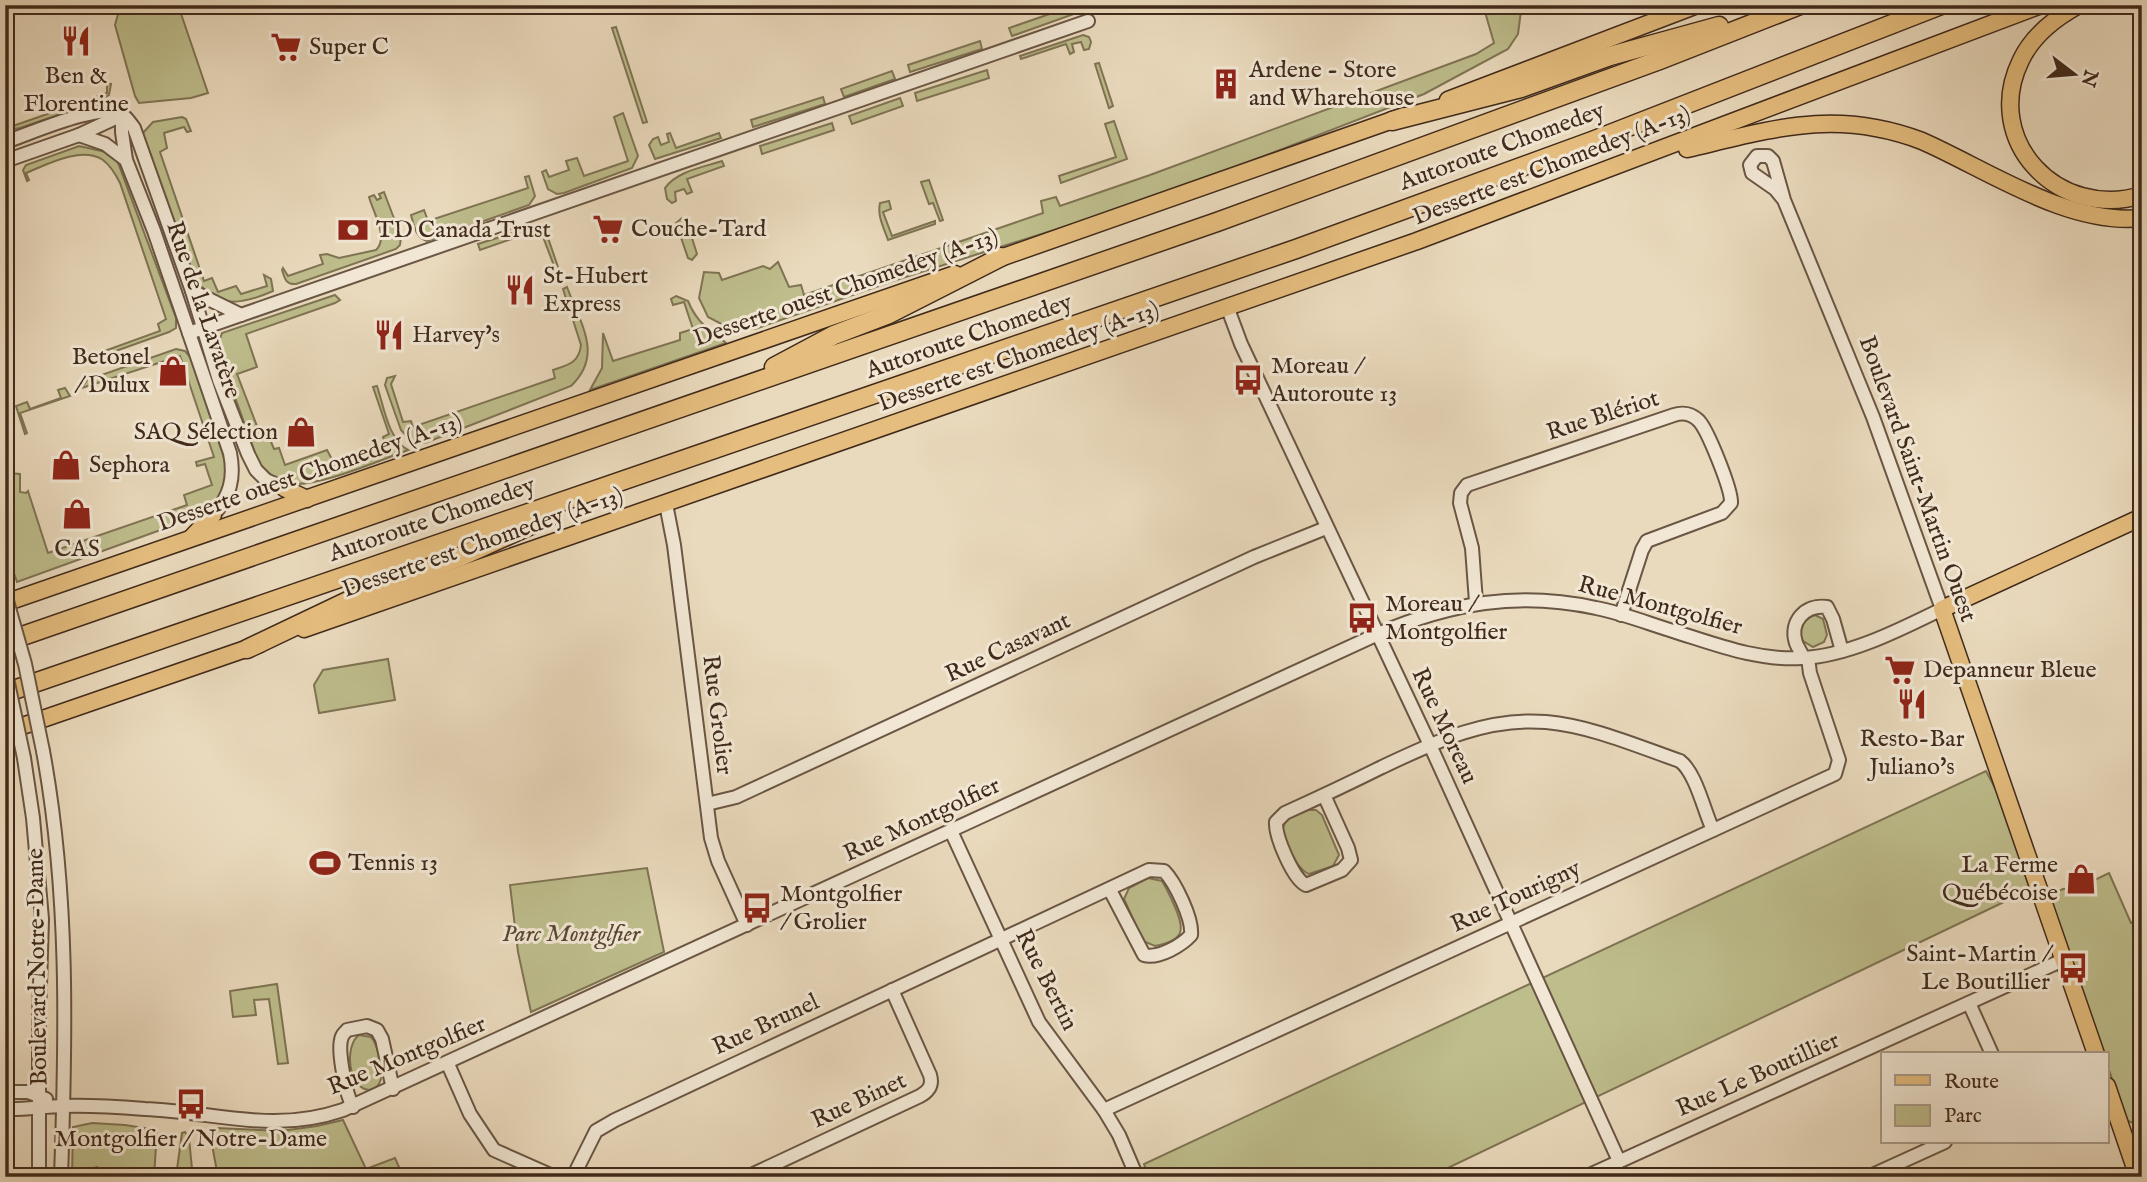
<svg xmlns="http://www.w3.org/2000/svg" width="2147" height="1182" viewBox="0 0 2147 1182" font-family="'IM FELL English',serif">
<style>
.green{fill:#bebd8c;stroke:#7f7454;stroke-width:2}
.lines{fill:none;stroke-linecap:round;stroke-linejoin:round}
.minor-casing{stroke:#6a5644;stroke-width:16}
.major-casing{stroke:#402a1b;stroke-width:19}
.highway-casing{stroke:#402a1b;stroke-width:21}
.minor{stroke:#f1e7d4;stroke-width:12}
.major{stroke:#e5bd7e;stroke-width:16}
.highway{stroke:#e5bd7e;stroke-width:18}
.minor-bridge-casing{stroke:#6a5644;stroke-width:16;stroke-linecap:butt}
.minor-bridge{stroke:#f1e7d4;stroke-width:12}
.labels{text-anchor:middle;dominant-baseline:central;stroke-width:6;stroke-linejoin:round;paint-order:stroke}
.poi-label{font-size:24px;fill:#402a1b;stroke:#f1e7d4;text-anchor:start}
.street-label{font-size:24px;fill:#402a1b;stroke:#f1e7d4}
.park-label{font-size:24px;font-style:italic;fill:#594732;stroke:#f1e7d4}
</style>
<rect width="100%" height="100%" fill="#eadabd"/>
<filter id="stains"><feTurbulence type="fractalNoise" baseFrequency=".00286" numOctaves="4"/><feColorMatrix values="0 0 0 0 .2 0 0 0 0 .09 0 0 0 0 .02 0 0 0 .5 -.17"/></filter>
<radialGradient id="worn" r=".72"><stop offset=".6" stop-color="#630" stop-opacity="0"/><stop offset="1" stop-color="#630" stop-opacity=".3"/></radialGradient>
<g class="green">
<path d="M130,5H178L208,93L191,98L139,103L135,96L115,25L118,14Z"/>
<path d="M1060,5H1071L1074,14L1012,36L1009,28L1061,10Z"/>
<path d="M1483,5H1518L1521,11L1518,34L1508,49L1424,94L1161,196L893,281L755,329L729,328L708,317L699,298L704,272L719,273L722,280L763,266L770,269L778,262L789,287L801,285L804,295L1043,213L1041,201L1056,197L1060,206L1150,175L1476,54L1494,43Z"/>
<path d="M616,27L647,122L643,123L612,28Z"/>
<path d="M1083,35L1089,37L1091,42L1089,49L1084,50L1081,42L1072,44L1074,52L1070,54L1066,44L1021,59L1020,56Z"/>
<path d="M980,41L982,49L910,72L908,65Z"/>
<path d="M1099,63L1113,106L1109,108L1095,64Z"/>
<path d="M987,70L989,78L917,101L915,93Z"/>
<path d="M892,71L895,79L844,97L841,89Z"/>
<path d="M107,83L111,84L109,95L99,101L20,128L14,129L6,120L8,117L13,126L107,93Z"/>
<path d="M823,97L825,104L753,127L751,120Z"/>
<path d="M900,98L903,106L852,124L849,116Z"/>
<path d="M623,113L638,156L632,168L564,193L557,194L548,189L542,172L546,170L549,177L569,170L566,161L577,158L584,176L628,161L614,117Z"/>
<path d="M182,117L186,119L191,131L187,132L184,127L164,133L167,148L160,152L204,281L212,278L218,292L236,286L241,294L267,286L264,275L271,279L273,291C237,307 215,308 191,274L142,134L153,122Z"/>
<path d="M1114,121L1127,159L1061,183L1059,176L1116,157L1105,124Z"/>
<path d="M832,123L834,130L762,154L760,146Z"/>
<path d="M670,133L676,148L719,133L721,138L655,159L649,145L653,139L658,137L661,145L669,142L667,134Z"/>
<path d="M79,146L106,152L117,160L176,318V328L169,332L85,362L82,350L84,348L88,357L160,331L158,324L166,319L120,183C116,175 111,166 103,160C81,146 48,164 26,173L29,180L27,181L23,170L26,165Z"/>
<path d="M722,161L724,166L687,179L692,192L687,194L684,189L675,192L676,201L672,203L667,199L665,188C677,171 704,167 722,161Z"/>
<path d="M529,176L535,196L529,205L427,241C415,237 414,225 411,215L424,210L428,221L528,188L525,177Z"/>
<path d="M929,180L943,220L940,221L933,203L929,204L921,182Z"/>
<path d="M384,192L401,237L400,245L396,249L296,284C286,285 285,279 282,270L283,268L288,276L323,264L320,255L327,254L339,258L376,250C389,238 373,212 369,197L374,195L377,200L381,198L379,194Z"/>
<path d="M889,201L891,209L883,212L892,236L935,221V224L888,240C884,228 877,216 880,203Z"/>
<path d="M682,218L686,219L697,254L692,260L688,258L676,223Z"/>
<path d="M538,225L545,229L559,270L558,272L556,271L540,229L480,250L478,244Z"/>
<path d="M567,287C580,323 604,355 571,386L425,443L409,439L401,430L385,385L387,378L395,376L391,384L403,422L411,421L413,427L555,378L553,370C568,365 579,363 581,345L563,289Z"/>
<path d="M335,295L340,300L335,303L246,334L257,367L237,374L260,434L267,432L274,449L279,448L285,465L327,450L335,465L386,447L383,437L389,434L373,387L377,386C384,407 388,439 408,450C380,460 313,490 286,483C275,480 267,473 259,464L217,347L222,333Z"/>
<path d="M676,296L688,301C698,325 709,328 726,343L590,390L602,368L603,333L613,361L680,340V333L693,329L684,302L673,305L671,299Z"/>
<path d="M176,349L185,351L191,358L228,470L223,492L204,512L177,524L17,582L5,547V456L13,453L9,473L20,474V492L26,493L28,491L48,553L187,505L184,495L212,485L205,464L197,466L196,462L214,457L180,356L82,388L87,380Z"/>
<path d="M65,388L70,396L20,413L27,433L25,434L16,406L27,402L30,409L61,398L58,390Z"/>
<path d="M1815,615L1823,619L1827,635L1824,642L1813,647L1803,641C1797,629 1803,619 1815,615Z"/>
<path d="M388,659L395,700L319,713L314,685L323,670Z"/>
<path d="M1986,771L1996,790L2029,884V890L1429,1177H1148L1144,1164Z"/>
<path d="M1308,810H1316L1322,815L1339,855L1333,866L1309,874C1298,870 1279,836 1284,825C1287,816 1300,813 1308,810Z"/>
<path d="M647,868L664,952L531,1012L518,952L510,885Z"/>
<path d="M2109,873L2131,923L2142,920V1127L2126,1120L2107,1064V1054H2103L2048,896L2063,889L2078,888Z"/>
<path d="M1148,878L1162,881C1167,889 1171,898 1175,907C1186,932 1183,940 1155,946L1143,941L1124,899L1129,888Z"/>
<path d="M277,984L288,1063L278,1064L269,999L254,1000L256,1015L233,1017L230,991Z"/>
<path d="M359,1035L371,1037C378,1044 385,1075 379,1084C376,1089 374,1088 369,1090C348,1088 344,1046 359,1035Z"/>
<path d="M343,1120L366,1169L395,1158L402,1174L406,1177H218L210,1134L216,1128L281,1131L317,1126Z"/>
<path d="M92,1123L125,1125L157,1130L154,1177H102L97,1167L72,1175L73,1127Z"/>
<path d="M185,1132L189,1138L192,1169L185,1176L177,1169L182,1133Z"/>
</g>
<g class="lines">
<g class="minor-casing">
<g id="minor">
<path d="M122,114V132L126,160L154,231L230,453C235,478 230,497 213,515"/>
<path d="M79,135L105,144L126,160"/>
<path d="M5,142C30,134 101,101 123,115C127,118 131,124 134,128L192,291L219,380L248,454L256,470L266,480L284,488"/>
<path d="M5,161L79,135L122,115"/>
<path d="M192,291L241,315"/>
<path d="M1228,309L1241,344L1430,745L1619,1161"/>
<path d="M189,333L1088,21"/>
<path d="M666,504L674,545L711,838L718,861L747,925"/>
<path d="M1476,602L1472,548L1460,503L1461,493L1467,485L1674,415C1683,412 1692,414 1699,421C1708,431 1732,490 1731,503L1722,513L1647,541L1642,550L1621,615"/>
<path d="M1803,658C1802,652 1798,649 1796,643C1789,622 1805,604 1827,607L1833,619L1842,651"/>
<path d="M43,751C69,892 66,1034 61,1177"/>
<path d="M24,758L33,818L42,919L39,1019V1177"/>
<path d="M1324,795L1348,848L1351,860L1342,870L1306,885C1293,879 1275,836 1276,822L1285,813C1318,798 1350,783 1382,767C1435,742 1486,717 1546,722C1591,726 1637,746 1680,761C1696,773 1704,811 1713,830"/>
<path d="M707,804L736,797L1254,557L1326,528"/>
<path d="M951,831L1039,1022L1104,1110L1119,1135L1137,1177"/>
<path d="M1969,1003L1992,1054"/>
<path d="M448,1064L470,1114L494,1150L555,1177"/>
<path d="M5,1092H28L46,1099"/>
<path d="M353,1107C346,1095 338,1053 341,1040C342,1034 344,1034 347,1030L367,1026L377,1030L382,1039L393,1089"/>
<path d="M5,1109C25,1110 44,1106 64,1106C91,1105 119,1107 145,1109C216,1112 273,1134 343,1110L1378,634C1450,603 1518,591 1596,608C1622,613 1647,623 1673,631C1715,644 1757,661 1802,658C1849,656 1901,629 1942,609L1873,417L1784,200L1773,161L1768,156H1757L1750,165L1752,173L1775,189L1784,200"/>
<path d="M1104,1110L1835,774L1839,760L1810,673L1808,658"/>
<path d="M573,1177L596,1131L615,1120L1149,870L1164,871C1175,882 1193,919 1191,935C1182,945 1159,959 1144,955L1110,890"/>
<path d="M747,1177L920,1096C929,1091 933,1085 930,1075L892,990"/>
<path d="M1585,1177L2063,960"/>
<path d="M1868,1177L1945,1142"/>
</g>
</g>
<g class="major-casing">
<g id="major">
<path d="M2079,5C2055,18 2033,35 2021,60C1981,141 2059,221 2142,195"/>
<path d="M1448,100L1697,5"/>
<path d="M1687,149C1773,129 1835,108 1922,141C1988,170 2068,226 2142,218"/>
<path d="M989,262L1404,116"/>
<path d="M284,488L307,499"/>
<path d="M192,537L213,515"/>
<path d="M5,603L955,274"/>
<path d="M304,629L1417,241L2041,5"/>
<path d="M5,732L260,644"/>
<path d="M2096,1054L1942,609L2142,517"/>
<path d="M2107,1086L2138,1177"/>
</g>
</g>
<g class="highway-casing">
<g id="highway">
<path d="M1392,121L1521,88L1610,56L1719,26"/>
<path d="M774,367L834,335L889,314L1001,257"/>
<path d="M5,642L1217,222L1657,61L1800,5"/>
<path d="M247,649L375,588L462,556L549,517"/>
<path d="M5,693L1296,249L1592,141L1941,5"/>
</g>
</g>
<use href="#minor" class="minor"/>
<use href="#major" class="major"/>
<use href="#highway" class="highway"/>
<g class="minor-bridge-casing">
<g id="minor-bridge">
<path d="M5,594L25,664L43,751"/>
<path d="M5,669L24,758"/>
</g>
</g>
<use href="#minor-bridge" class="minor-bridge"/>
</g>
<defs>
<g id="restaurant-bare" transform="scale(2.415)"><path d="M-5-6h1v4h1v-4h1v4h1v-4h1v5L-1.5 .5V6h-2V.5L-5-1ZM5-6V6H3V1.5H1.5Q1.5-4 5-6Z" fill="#8f2418" stroke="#f1e7d4" stroke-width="2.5" paint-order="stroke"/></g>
<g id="supermarket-bare" transform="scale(2.415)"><path d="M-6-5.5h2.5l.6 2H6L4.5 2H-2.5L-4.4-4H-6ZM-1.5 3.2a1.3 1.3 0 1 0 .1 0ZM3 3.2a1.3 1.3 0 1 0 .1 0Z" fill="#8f2418" stroke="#f1e7d4" stroke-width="2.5" paint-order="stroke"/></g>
<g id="building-bare" transform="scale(2.415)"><path d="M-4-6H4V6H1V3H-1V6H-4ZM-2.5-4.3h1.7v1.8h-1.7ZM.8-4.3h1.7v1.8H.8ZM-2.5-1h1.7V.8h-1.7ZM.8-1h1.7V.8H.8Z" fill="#8f2418" stroke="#f1e7d4" stroke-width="2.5" paint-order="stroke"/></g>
<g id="bank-bare" transform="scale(2.415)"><path d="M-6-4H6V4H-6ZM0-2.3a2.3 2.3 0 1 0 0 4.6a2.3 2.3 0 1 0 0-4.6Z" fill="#8f2418" stroke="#f1e7d4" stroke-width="2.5" paint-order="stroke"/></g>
<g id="shop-bare" transform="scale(2.415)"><path d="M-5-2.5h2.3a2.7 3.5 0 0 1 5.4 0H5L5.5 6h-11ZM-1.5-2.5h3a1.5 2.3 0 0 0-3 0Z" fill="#8f2418" stroke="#f1e7d4" stroke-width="2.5" paint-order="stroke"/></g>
<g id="bus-bare" transform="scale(2.415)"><path d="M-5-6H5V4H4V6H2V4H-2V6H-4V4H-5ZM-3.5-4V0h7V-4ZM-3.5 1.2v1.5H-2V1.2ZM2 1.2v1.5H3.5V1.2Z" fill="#8f2418" stroke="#f1e7d4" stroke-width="2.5" paint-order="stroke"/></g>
<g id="stadium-bare" transform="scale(2.415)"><path d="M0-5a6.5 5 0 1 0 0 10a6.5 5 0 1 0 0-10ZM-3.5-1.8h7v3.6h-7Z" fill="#8f2418" stroke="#f1e7d4" stroke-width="2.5" paint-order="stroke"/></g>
</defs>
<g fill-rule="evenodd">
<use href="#restaurant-bare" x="76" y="41"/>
<use href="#supermarket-bare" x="286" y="47"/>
<use href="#building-bare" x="1226" y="84"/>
<use href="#supermarket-bare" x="608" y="229"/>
<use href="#bank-bare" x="353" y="230"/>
<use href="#restaurant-bare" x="520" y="290"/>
<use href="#restaurant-bare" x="389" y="335"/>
<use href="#shop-bare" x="173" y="371"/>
<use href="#bus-bare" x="1248" y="380"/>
<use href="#shop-bare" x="301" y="432"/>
<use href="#shop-bare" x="66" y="465"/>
<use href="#shop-bare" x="77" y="514"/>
<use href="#bus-bare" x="1362" y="618"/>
<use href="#supermarket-bare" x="1900" y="670"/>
<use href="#restaurant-bare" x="1912" y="704"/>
<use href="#stadium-bare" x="325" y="863"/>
<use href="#shop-bare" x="2081" y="879"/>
<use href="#bus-bare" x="757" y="908"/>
<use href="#bus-bare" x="2073" y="968"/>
<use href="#bus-bare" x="191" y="1104"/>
</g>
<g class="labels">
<g class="poi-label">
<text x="309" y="47">Super C</text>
<text x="1249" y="70">Ardene - Store<tspan x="1249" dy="28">and Wharehouse</tspan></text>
<text x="76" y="76" text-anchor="middle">Ben &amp;<tspan x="76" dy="28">Florentine</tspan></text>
<text x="631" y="229">Couche-Tard</text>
<text x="376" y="230">TD Canada Trust</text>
<text x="543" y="276">St-Hubert<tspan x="543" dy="28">Express</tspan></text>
<text x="412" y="335">Harvey's</text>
<text x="150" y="357" text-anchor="end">Betonel<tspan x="150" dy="28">/ Dulux</tspan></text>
<text x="1271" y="366">Moreau /<tspan x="1271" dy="28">Autoroute 13</tspan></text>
<text x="278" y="432" text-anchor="end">SAQ Sélection</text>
<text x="89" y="465">Sephora</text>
<text x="77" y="549" text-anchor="middle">CAS</text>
<text x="1385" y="604">Moreau /<tspan x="1385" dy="28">Montgolfier</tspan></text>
<text x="1923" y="670">Depanneur Bleue</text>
<text x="1912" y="739" text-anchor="middle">Resto-Bar<tspan x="1912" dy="28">Juliano's</tspan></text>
<text x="348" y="863">Tennis 13</text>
<text x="2058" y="865" text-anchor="end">La Ferme<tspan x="2058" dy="28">Québécoise</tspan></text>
<text x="780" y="894">Montgolfier<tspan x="780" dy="28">/ Grolier</tspan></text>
<text x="2050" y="954" text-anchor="end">Saint-Martin /<tspan x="2050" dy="28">Le Boutillier</tspan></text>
<text x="191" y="1139" text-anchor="middle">Montgolfier / Notre-Dame</text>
</g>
<g class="street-label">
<text transform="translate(1502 147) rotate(-20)">Autoroute Chomedey</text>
<text transform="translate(1552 166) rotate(-21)">Desserte est Chomedey (A-13)</text>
<text transform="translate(846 288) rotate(-19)">Desserte ouest Chomedey (A-13)</text>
<text transform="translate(203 310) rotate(71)">Rue de la Lavatère</text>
<text transform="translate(969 337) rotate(-19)">Autoroute Chomedey</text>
<text transform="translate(1019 357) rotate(-19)">Desserte est Chomedey (A-13)</text>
<text transform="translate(1603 416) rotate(-18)">Rue Blériot</text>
<text transform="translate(310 473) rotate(-19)">Desserte ouest Chomedey (A-13)</text>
<text transform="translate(1917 479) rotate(70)">Boulevard Saint-Martin Ouest</text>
<text transform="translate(432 520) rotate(-19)">Autoroute Chomedey</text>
<text transform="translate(483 543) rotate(-19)">Desserte est Chomedey (A-13)</text>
<text transform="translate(1660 606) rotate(15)">Rue Montgolfier</text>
<text transform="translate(1008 648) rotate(-25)">Rue Casavant</text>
<text transform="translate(717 715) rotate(83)">Rue Grolier</text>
<text transform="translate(1444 726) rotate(65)">Rue Moreau</text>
<text transform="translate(922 820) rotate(-25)">Rue Montgolfier</text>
<text transform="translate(1516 897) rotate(-25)">Rue Tourigny</text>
<text transform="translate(38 967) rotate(-91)">Boulevard Notre-Dame</text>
<text transform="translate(1046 980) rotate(63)">Rue Bertin</text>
<text transform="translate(766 1025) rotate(-25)">Rue Brunel</text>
<text transform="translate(407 1056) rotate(-23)">Rue Montgolfier</text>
<text transform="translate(1758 1075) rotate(-24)">Rue Le Boutillier</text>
<text transform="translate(859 1101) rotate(-25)">Rue Binet</text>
</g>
<g class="park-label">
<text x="571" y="934">Parc Montglfier</text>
</g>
</g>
<rect width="2147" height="1182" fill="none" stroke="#eadabd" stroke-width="28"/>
<rect x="7" y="7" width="2133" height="1168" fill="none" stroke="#402a1b" stroke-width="3.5"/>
<rect x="14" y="14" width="2119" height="1154" fill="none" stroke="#402a1b" stroke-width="2"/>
<rect x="1881" y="1052" width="228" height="91" fill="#f1e7d4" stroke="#aa9b8a" stroke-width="2"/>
<rect x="1895" y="1075" width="35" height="10" fill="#e5bd7e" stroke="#aa9b8a" stroke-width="2"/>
<text x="1944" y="1088" font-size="21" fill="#402a1b">Route</text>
<rect x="1895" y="1105" width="35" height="21" fill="#bebd8c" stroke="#aa9b8a" stroke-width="2"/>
<text x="1944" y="1122" font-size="21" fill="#402a1b">Parc</text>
<g transform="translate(2074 74) rotate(106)" stroke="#f1e7d4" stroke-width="5" paint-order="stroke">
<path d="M0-5L12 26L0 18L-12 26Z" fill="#402a1b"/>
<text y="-10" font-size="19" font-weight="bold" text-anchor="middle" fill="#402a1b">N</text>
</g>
<rect width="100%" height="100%" filter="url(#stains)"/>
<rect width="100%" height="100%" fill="url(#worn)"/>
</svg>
